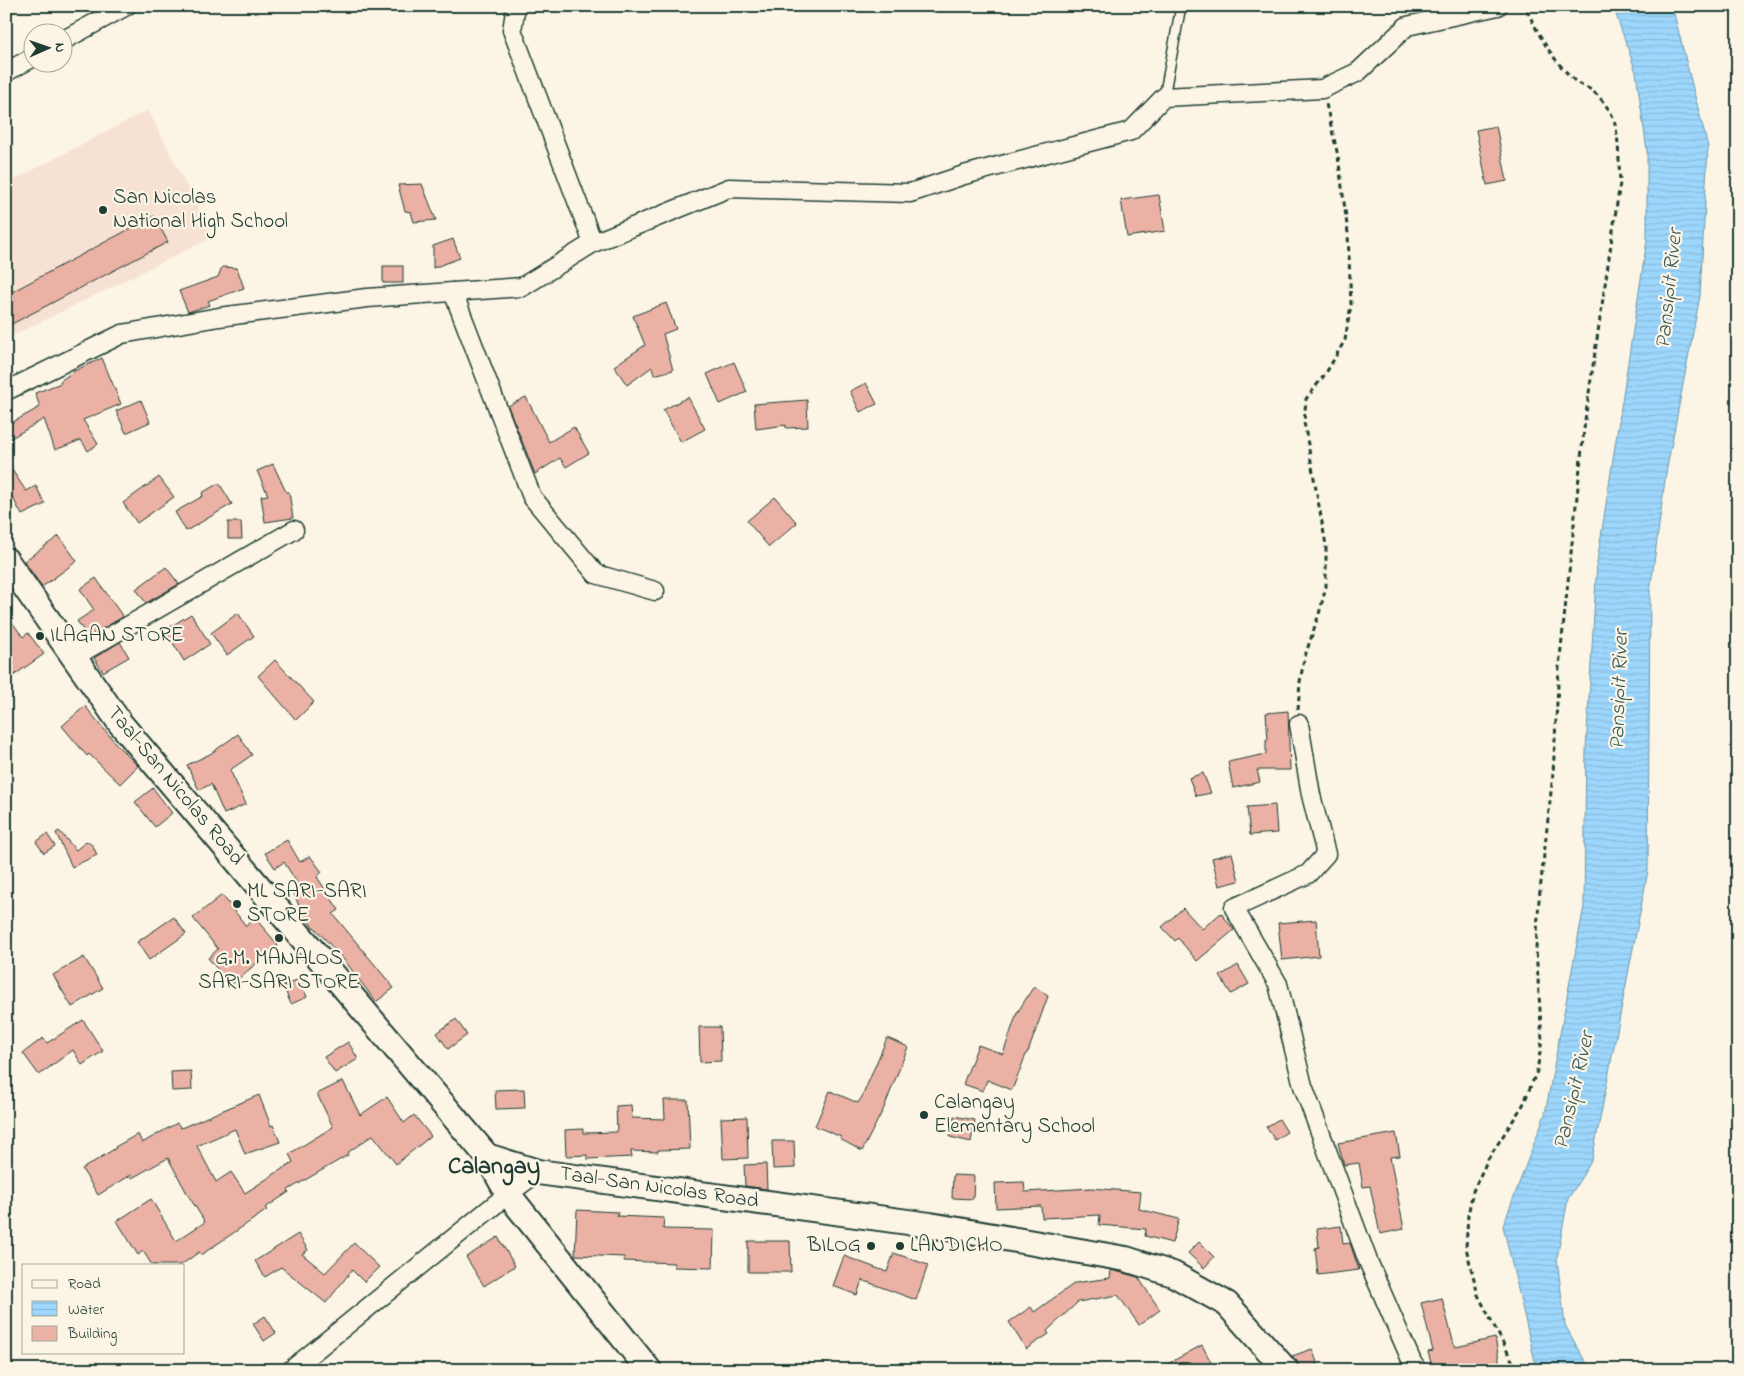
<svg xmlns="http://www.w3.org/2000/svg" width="1744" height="1376" viewBox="0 0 1744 1376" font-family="'Indie Flower',sans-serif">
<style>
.built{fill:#f7e1d2}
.water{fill:url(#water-rules);stroke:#6b99ad}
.building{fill:#eab1a4;stroke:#1f3d34}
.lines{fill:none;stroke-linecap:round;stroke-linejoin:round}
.lane-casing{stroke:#1f3d34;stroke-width:12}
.street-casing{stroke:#1f3d34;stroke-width:21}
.secondary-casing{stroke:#1f3d34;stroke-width:28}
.path{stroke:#1f3d34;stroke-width:3;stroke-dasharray:5 4;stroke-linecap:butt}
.lane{stroke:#fcf5e5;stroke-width:9}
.street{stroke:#fcf5e5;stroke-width:18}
.secondary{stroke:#fcf5e5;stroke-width:24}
.poi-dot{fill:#1f3d34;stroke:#fcf5e5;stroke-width:2}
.labels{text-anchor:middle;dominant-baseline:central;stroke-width:4.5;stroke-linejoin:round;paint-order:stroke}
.poi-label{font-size:21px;fill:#1f3d34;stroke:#fcf5e5;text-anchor:start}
.street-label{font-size:21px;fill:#1f3d34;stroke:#fcf5e5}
.water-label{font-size:22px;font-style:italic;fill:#385c5c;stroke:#fcf5e5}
.quarter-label{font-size:24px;font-weight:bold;fill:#1f3d34;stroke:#fcf5e5}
</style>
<defs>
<pattern id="water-rules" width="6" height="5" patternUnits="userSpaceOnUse" patternTransform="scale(1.25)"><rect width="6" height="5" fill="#9dd7fd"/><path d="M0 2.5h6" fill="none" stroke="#87b9d9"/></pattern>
</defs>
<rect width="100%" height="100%" fill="#fcf5e5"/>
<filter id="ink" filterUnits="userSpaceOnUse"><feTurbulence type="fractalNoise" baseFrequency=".02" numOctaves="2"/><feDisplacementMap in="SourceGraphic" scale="10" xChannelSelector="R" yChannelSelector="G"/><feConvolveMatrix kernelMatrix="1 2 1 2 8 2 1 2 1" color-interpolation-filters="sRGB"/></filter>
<g filter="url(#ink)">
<path class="built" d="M148,110L213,237L6,339V184Z"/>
<path class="water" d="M1613,6H1672L1708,147L1700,296L1666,473L1650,592L1648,871L1592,1160L1568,1199L1557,1258L1565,1325L1590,1370H1537L1503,1226L1545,1114L1584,906L1586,749L1597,562L1647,240V151L1636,72Z"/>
<g class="building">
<path d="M1496,126L1507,181L1487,185L1476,130Z"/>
<path d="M422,184L436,220L414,222L411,212L405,211L398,185Z"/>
<path d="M1159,195L1165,231L1127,237L1121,200Z"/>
<path d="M154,216L168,242L6,327V295Z"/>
<path d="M453,239L460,258L433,268V246Z"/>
<rect x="383" y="266" width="20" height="17"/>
<path d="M222,267L237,268L244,288L208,301L210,305L188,312L179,291L218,277Z"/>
<path d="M666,303L676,329L663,334L673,370L654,375L652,367L627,385L614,366L645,345L633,316Z"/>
<path d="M102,358L121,404L83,420L98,444L88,451L81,440L55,450L44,419L6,441V426L40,407L35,393L61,383L60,381L74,371Z"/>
<path d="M734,362L747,392L720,404L707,374Z"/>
<path d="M866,383L877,404L860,412L850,391Z"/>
<path d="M526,397L549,442L574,427L589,453L566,467L560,458L535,474L508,406Z"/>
<path d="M688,397L705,429L681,442L663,410Z"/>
<path d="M141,400L150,422L126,433L116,411Z"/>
<path d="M807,400L808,427L786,428V425L756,429L754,404Z"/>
<path d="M6,461L26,491L36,486L45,504L22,515L6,485Z"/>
<path d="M273,464L286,492H289L293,518L265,522L261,496L268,495L257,471Z"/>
<path d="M159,477L174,497L137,523L123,503Z"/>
<path d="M219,483L232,504L186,531L175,512L203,496L202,493Z"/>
<path d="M775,497L797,523L769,547L747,521Z"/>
<path d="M228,522H241L242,539H228Z"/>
<path d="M59,536L77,561L42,587L24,561Z"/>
<path d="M166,567L179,584L146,603L136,589Z"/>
<path d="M96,578L123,617L88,637L77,621L94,610L80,589Z"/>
<path d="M238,613L254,636L227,655L211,633Z"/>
<path d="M6,614L23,637L28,633L44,654L6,681Z"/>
<path d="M191,614L210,644L184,661L165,630Z"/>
<path d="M120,642L129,657L103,672L94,658Z"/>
<path d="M275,660L314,702L296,720L258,676Z"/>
<path d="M85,706L118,746L138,766L120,784L89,754L87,756L62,726Z"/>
<path d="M1288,711L1290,770H1257L1260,782L1233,788L1228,762L1266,754V740H1268L1266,713Z"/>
<path d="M238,734L252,755L230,770L246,804L224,814L211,784L199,790L187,765L210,754Z"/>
<path d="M1203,773L1211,793L1196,796L1189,778Z"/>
<path d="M153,788L172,813L155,827L135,802Z"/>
<path d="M1275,805L1277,833L1250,835L1247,807Z"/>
<path d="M59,831L76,850L87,841L93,846L97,855L72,867L56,833Z"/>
<path d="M47,834L55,846L44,853L36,842Z"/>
<path d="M287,840L300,862L310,856L322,872L317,877L339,910L333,914L394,988L376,1002L345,961L314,927L313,928L300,908L294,894L301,889L284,862L275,868L265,853Z"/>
<path d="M1232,853L1239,881L1219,886L1212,858Z"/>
<path d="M222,895L246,926L255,918L278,945L231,985L208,958L218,949L193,918Z"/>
<path d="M1183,908L1202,929L1221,913L1234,930L1197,961L1178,938L1175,941L1162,927Z"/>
<path d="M174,917L186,934L149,960L137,942Z"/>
<path d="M1316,920L1319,956L1282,960L1278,923Z"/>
<path d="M84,957L103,988L72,1007L53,975Z"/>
<path d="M1238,965L1249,984L1231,994L1220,976Z"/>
<path d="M299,979L307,997L291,1004L283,986Z"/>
<path d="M1034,986L1048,996L1028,1052H1027L1012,1090L987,1080L983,1091L963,1084L978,1045L1003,1054L1017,1013Z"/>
<path d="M456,1019L467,1035L448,1049L437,1033Z"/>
<path d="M83,1020L103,1051L82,1065L73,1050L39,1075L23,1053L43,1038L47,1043Z"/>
<path d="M699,1027H720L721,1061L700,1062Z"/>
<path d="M887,1038L908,1047L884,1108L862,1151L840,1139L841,1137L815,1126L830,1091L858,1103L862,1097Z"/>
<path d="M348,1042L358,1059L335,1073L324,1057Z"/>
<path d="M191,1071L192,1090L172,1091L171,1072Z"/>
<path d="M343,1081L360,1115L387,1097L404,1123L414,1115L431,1136L396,1164L373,1135L347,1153L348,1155L288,1190L289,1192L265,1208L267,1210L201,1255L199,1252L181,1265H152L143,1251L138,1255L117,1221L151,1199L176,1241L205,1222L188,1195L168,1158L132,1178L131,1175L98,1195L82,1169L116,1148L115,1147L138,1134L142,1143L177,1123L181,1128L259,1095L271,1126L273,1125L280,1142L245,1154L235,1129L197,1146L216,1182L231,1172L245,1193L293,1162L289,1154L333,1127L317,1094Z"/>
<path d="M524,1089L525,1108L496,1109L495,1090Z"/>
<path d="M664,1100H688L690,1149L658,1150V1152L631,1151L632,1157L611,1158L587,1159V1155L566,1156L565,1130L583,1129V1133L617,1132L616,1106L631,1105L632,1118L665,1119Z"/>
<path d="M954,1116L975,1120L971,1142L950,1137Z"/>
<path d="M747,1117L748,1158L723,1159L721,1118Z"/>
<path d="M1279,1119L1287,1132L1275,1140L1266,1127Z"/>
<path d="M1396,1133L1400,1156L1390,1157L1404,1229L1380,1234L1370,1186L1363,1187L1359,1163L1344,1165L1338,1143Z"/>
<path d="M772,1141H794L795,1168L773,1169Z"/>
<path d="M766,1164L767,1189L745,1186L744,1165Z"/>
<path d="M953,1175L974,1176L973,1199L952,1198Z"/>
<path d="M1024,1182L1025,1192L1091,1188L1141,1192L1139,1209L1179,1219L1172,1243L1145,1236L1146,1229L1099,1225L1100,1215L1042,1218L1041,1206L996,1208L995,1183Z"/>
<path d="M577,1210L618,1212L617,1216L664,1218L663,1229L714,1230L713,1268L674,1267V1263L624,1261V1257L575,1255Z"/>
<path d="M1341,1226L1343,1244L1350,1243L1359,1270L1318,1275L1315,1248L1319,1247L1317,1229Z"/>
<path d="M298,1234L308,1250L302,1254L325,1273L354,1243L379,1267L364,1282L352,1270L326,1303L281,1267L265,1277L255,1261Z"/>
<path d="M498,1237L515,1266L484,1286L466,1257Z"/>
<path d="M748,1241H790L791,1272H748Z"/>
<path d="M1199,1242L1214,1257L1204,1268L1188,1253Z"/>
<path d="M894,1253L928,1265L916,1300L862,1280L857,1295L833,1286L844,1256L887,1272Z"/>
<path d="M1111,1270L1138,1277L1160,1310L1139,1325L1118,1295L1078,1302L1047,1331L1049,1334L1026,1349L1009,1322L1031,1307L1034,1312L1075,1283L1110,1278Z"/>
<path d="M1442,1298L1454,1345L1456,1347L1495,1338L1501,1370H1469V1367L1457,1370H1433L1428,1352L1433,1351L1421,1303Z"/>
<path d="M265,1316L276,1333L264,1341L253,1324Z"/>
<path d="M1202,1345L1215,1370H1157Z"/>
<path d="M1312,1349L1320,1370H1299L1297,1361L1292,1356Z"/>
</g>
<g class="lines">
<g class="lane-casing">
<path id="lane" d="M1164,97L1181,6"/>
</g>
<g class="street-casing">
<g id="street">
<path d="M516,6L512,30L593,243"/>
<path d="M62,41L126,6"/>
<path d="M6,72L32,58"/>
<path d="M453,292L532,497L596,574L655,591"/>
<path d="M6,391L122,334L219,317L367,298L522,287L593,243L729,188L910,193L964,175L1131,131L1164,97L1322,89L1358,72L1407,26L1498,6"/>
<path d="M74,657L294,530"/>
<path d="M1299,724L1311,795L1326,854L1308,874L1234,908L1278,984L1303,1086L1368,1261L1412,1362L1417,1370"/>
<path d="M291,1370L508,1194L538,1172"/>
</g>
</g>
<g class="secondary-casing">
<g id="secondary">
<path d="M6,560L120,723L487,1156L538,1172L930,1225L1126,1259L1173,1274L1227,1304L1286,1370"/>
<path d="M487,1156L508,1194L649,1370"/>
</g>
</g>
<g class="path">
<path d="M1298,710L1300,682L1304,659L1319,614L1326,587V545L1304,422L1306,399L1326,373L1345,340L1351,305L1348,233L1338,156L1326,104"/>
<path d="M1517,1370L1478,1295L1466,1248L1468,1215L1473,1191L1488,1159L1523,1105L1537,1071L1542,1040L1536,949L1539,900L1553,774L1559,667L1585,420L1620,183C1619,168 1619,127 1612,115C1607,106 1600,97 1593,91C1587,87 1578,85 1573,79C1551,58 1538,34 1525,6"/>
</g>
<use href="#lane" class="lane"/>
<use href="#street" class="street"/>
<use href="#secondary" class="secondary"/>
</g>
</g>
<g class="poi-dot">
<circle cx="103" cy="210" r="5"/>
<circle cx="40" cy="636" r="5"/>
<circle cx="237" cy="904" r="5"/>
<circle cx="279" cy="938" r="5"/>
<circle cx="924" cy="1115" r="5"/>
<circle cx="871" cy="1246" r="5"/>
<circle cx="900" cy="1246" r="5"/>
</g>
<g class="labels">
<g class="poi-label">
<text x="113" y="198">San Nicolas<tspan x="113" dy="24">National High School</tspan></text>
<text x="50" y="636">ILAGAN STORE</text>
<text x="247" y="892">ML SARI-SARI<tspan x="247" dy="24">STORE</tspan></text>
<text x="279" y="959" text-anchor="middle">G.M. MANALOS<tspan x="279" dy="24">SARI-SARI STORE</tspan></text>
<text x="934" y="1103">Calangay<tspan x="934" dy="24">Elementary School</tspan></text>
<text x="861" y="1246" text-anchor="end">BILOG</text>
<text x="910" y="1246">LANDICHO</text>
</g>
<g class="street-label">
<text transform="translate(175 786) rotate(50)">Taal-San Nicolas Road</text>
<text transform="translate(659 1188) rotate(8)">Taal-San Nicolas Road</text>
</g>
<g class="water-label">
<text transform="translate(1670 289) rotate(-84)">Pansipit River</text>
<text transform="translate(1620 690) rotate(-88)">Pansipit River</text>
<text transform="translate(1575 1091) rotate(-77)">Pansipit River</text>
</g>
<g class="quarter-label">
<text x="494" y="1167">Calangay</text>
</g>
</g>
<rect width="1744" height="1376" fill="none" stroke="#fcf5e5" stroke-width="25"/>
<rect x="12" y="12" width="1719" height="1351" fill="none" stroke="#1f3d34" stroke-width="2" filter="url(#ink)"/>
<rect x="22" y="1264" width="162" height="90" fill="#fcf5e5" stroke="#a4ab9e"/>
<rect x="32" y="1280" width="25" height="8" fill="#fcf5e5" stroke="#a4ab9e"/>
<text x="68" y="1288" font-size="15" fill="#1f3d34">Road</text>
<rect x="32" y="1301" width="25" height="15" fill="url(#water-rules)" stroke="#a4ab9e"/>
<text x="68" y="1314" font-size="15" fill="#1f3d34">Water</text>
<rect x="32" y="1326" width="25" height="15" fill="#eab1a4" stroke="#a4ab9e"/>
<text x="68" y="1338" font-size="15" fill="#1f3d34">Building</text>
<g transform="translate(48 48) rotate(88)"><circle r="24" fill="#fcf5e5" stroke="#a4ab9e"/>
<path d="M0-4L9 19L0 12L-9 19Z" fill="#1f3d34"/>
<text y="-8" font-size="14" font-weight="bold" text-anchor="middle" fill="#1f3d34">N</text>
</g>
</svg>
